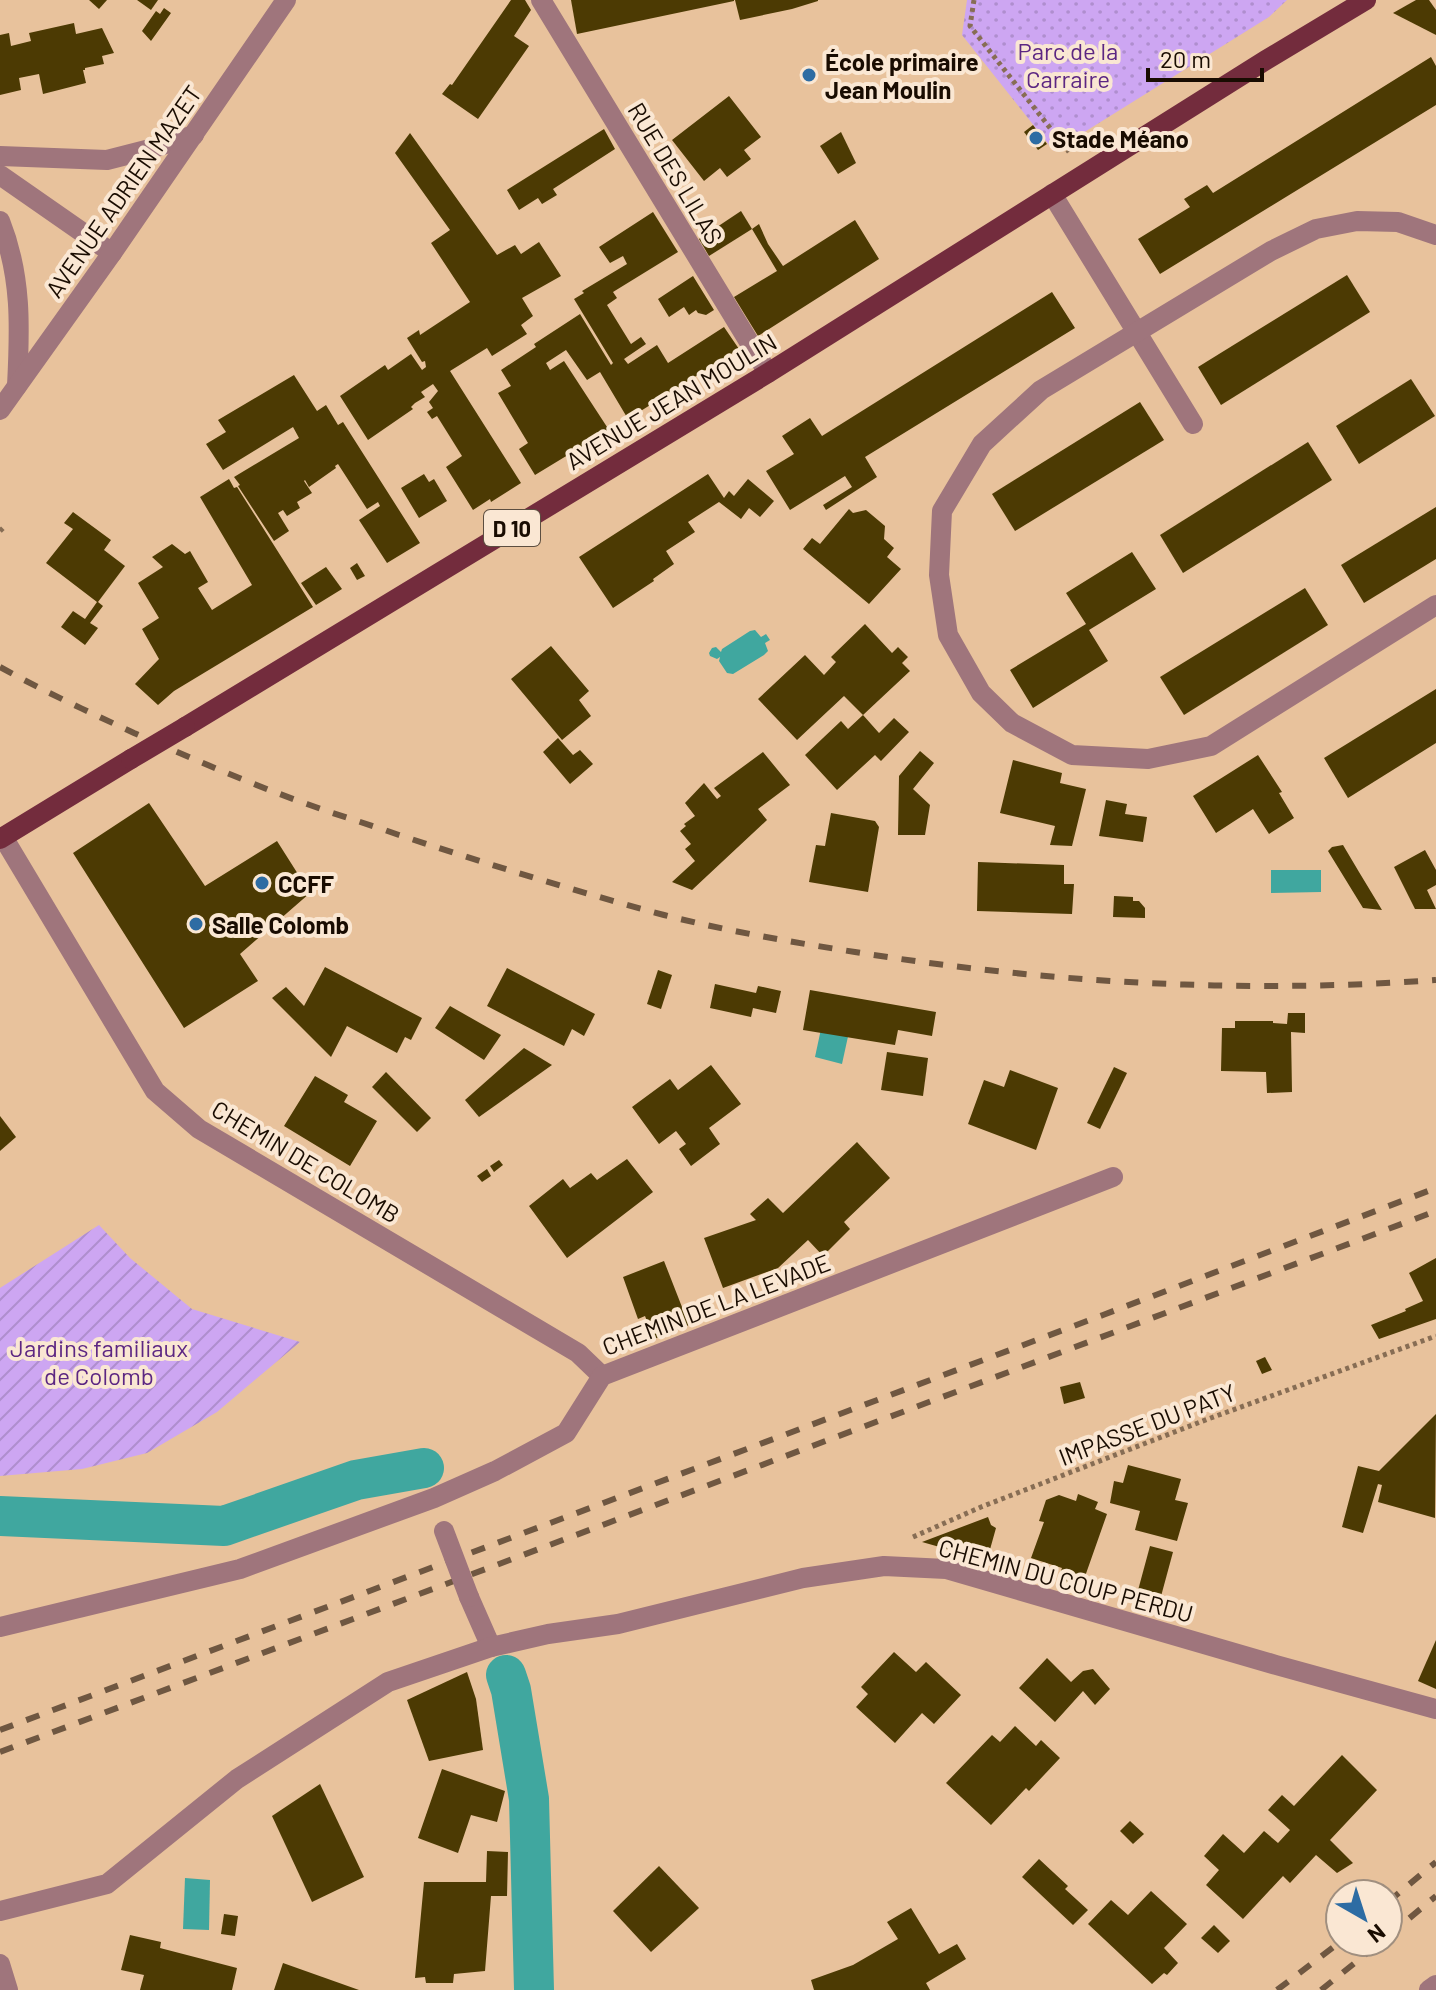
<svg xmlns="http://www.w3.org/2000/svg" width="1436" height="1990" viewBox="0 0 1436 1990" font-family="Barlow,sans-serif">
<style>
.park{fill:url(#park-dots)}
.garden{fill:url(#garden-furrows)}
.water{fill:#40a79f}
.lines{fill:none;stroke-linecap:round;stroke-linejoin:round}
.canal{stroke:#40a79f;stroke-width:40}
.building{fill:#4c3a03}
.path{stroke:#876d54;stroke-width:5;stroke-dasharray:4 4;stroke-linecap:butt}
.minor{stroke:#9f757c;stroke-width:20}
.major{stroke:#732c3d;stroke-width:20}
.rail{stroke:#6f5741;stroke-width:6;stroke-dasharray:14 14;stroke-linecap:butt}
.minor-bridge{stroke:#9f757c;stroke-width:20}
.major-bridge{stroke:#732c3d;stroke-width:20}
.poi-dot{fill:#2d6ca3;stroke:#fae7d3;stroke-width:3}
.labels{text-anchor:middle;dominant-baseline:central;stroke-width:8;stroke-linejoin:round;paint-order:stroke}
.shield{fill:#fae7d3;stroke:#5c4e40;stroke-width:2}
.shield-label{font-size:22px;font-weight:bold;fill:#190c01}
.park-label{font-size:24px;fill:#5c2682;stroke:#fae7d3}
.poi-label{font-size:24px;font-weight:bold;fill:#190c01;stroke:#fae7d3;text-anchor:start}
.street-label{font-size:24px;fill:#190c01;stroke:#fae7d3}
</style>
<defs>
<pattern id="park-dots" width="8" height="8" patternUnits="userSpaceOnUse" patternTransform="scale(2)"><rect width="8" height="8" fill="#cda6f2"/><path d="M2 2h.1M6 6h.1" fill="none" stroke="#af8ece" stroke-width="1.8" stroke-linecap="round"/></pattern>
<pattern id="garden-furrows" width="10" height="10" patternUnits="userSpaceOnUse" patternTransform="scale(2)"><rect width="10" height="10" fill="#cda6f2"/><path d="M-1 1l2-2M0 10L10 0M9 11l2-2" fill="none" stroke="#af8ece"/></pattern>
</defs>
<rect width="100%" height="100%" fill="#e8c29c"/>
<path class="park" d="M967,0H1287L1269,17L1054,151L962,35Z"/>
<path class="garden" d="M99,1225L130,1258L192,1309L300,1342L217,1412L147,1453L82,1469L0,1476V1288Z"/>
<g class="water">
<path d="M755,630L761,637L766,634L770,640L765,643L768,651L764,655L733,674L727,673L719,661L720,657L717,659L710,656L709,653L712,648L716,647L721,652L722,649L750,631Z"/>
<path d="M1271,870H1321V892L1271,893Z"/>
<path d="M827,1001L854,1009L842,1064L815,1057Z"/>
<path d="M185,1878L210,1880L209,1930L183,1929Z"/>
</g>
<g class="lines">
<g class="canal">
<path d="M0,1516L224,1526L356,1480L424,1468"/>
<path d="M506,1675L511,1690L529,1799L534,1990"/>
</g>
</g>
<g class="building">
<path d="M89,0H107L99,9Z"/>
<path d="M137,0H158L151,10Z"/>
<path d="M511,0H525L531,10L514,36L529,46L478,119L442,94L450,84L452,85Z"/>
<path d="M571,0H734V1L577,34Z"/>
<path d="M735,0H818V1L792,9L740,20Z"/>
<path d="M1416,0H1429L1436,10V35L1393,13Z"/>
<path d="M164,8L171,13L151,41L142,31L156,11L160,14Z"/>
<path d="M74,23L76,34L102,28L114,53L102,56L104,64L85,68V70H83L86,83L43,94L39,74L19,78L21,90L0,95V35L9,33L11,46L31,41L29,33Z"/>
<path d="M1431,57L1436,66V105L1160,274L1138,239L1190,207L1184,199L1207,185L1213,193Z"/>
<path d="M729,96L761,137L744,150L751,159L727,177L720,168L704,181L672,140Z"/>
<path d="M1033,125L1047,144L1038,150L1024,132Z"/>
<path d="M604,129L615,149L553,189L557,195L542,204L538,198L519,210L507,190Z"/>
<path d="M841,132L856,163L838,174L820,146Z"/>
<path d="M410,133L497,255L515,245L521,254L539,242L561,276L522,298L533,316L521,325L527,334L492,356L487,348L450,371L521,483L491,502L490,499L473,510L446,467L462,456L437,416L432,419L427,412L433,408L429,402L438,391L433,384L421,392L425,397L415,403L411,407L413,409L368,440L340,396L385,365L388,370L411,354L422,370L426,367L425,361L422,362L407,338L419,330L420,335L470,302L431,243L450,230L395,153Z"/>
<path d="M741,211L752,229L709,256L699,239Z"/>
<path d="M653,212L678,252L613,292L617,298L607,305L631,344L641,337L646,344L624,359L628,364L657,345L668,363L724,327L739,349L628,419L600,372L587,380L566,350L546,363L550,370L564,361L609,430L535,475L519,449L528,443L498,393L511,386L501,370L536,347L534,344L580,314L611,365L613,363L574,299L584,293L582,291L627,264L623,256L610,263L599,247Z"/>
<path d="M855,220L879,259L758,336L734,297L777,271L752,229L759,224L768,244L783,266Z"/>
<path d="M1347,275L1370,312L1221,405L1198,367Z"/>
<path d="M693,276L714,310L706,315L698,313L696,310L689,315L684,307L669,317L658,299Z"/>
<path d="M1052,292L1075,328L865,457L877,477L826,510L823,505L852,487L845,476L790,510L766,471L794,454L782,436L810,418L822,436Z"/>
<path d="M294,375L317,411L326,405L338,425L343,422L420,543L387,563L359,520L380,506L378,502L367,509L338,464L335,466L336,468L309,487L305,480L304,481L312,493L297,502L300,508L287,516L283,510L278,513L289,531L274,541L238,486L240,485L234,477L299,438L293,427L223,470L206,444L226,432L218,420Z"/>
<path d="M1411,379L1435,416L1359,464L1336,426Z"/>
<path d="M1140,402L1164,440L1015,531L992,494Z"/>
<path d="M1308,442L1332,480L1183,573L1160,535Z"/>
<path d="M424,474L429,482L434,479L447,501L419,518L401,488Z"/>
<path d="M708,474L724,498L729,491L734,496L748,479L774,501L760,517L749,508L741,519L719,502L688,522L695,532L666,551L674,564L653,579L654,581L613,608L579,557Z"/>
<path d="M229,479L234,488L237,487L313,607L174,691L158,705L135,684L159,659L142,629L159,618L138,583L163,567L152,557L172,544L185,554L190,551L208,582L198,588L212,610L252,585L200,497Z"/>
<path d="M1436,507V559L1364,603L1341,565Z"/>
<path d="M849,509L853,513L866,510L885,526L884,539L894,548L887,557L901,569L869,604L803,549L812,538L820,544Z"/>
<path d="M73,512L111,540L104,550L125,566L98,602L103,606L90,623L98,628L85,645L61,627L73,611L85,619L97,602L46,563L73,529L64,523Z"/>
<path d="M1132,552L1156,589L1089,630L1108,661L1033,708L1010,670L1086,624L1066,593Z"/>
<path d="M357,563L365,576L357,580L350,568Z"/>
<path d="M326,567L342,589L316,605L301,583Z"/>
<path d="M1305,588L1328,625L1184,715L1160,677Z"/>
<path d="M865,624L892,653L898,647L908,657L902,663L910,671L863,715L844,696L797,740L758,699L805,655L824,675L836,662L831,657Z"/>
<path d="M551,646L589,691L579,700L591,716L562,740L511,679Z"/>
<path d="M1436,689V743L1348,798L1324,758Z"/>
<path d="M863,715L879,733L894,718L909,732L881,761L875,755L837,790L805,755L841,721L848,729Z"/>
<path d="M558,738L573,755L580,750L593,764L570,784L543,752Z"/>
<path d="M920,751L934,763L913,789L930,805L925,835H898L899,776Z"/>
<path d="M763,752L790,785L758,809L767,820L692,890L672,882L695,861L685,849L691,844L680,831L686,826L684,824L695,816L685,803L704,783L717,799L721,796L714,788Z"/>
<path d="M1258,755L1282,792L1279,793L1294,818L1269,834L1253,809L1216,833L1193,796Z"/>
<path d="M1013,760L1062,773L1060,783L1086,789L1072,846L1050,845L1055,826L1000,813Z"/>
<path d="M1106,800L1127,804L1125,814L1147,817L1143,842L1099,836Z"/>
<path d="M149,803L205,886L277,841L310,893L240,954L258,981L184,1028L73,853Z"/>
<path d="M831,813L875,821L879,827L868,892L809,882L816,845L825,846Z"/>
<path d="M1343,845L1359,872L1382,910L1363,908L1328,851L1332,847Z"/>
<path d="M1425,850L1436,870V885L1427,890L1436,909H1415L1394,867Z"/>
<path d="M978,862L1064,865V884H1074L1072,914L977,911Z"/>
<path d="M1114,896L1133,897V901H1139L1145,908V918L1113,917Z"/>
<path d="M325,967L422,1018L411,1040L405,1037L397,1053L347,1026L331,1057L272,998L286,987L304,1006Z"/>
<path d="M507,968L595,1014L584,1036L572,1029L564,1046L487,1006Z"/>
<path d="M658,970L672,975L661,1009L647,1004Z"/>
<path d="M715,984L756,993L758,986L781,991L776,1013L753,1008L751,1017L710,1008Z"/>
<path d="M810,990L936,1012L932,1036L898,1030L895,1045L803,1030Z"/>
<path d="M450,1006L501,1035L484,1060L435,1028Z"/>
<path d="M1288,1013H1305V1033L1291,1032L1292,1092L1267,1093L1266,1072L1221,1071L1222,1028H1235V1021H1273V1023L1287,1024Z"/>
<path d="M524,1048L552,1065L479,1117L465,1100Z"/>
<path d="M887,1052L928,1058L923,1096L881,1090Z"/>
<path d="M711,1065L741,1104L709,1128L720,1144L691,1166L679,1149L686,1144L676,1131L659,1144L632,1107L670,1079L678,1090Z"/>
<path d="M1114,1067L1127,1073L1100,1129L1087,1123Z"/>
<path d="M1010,1070L1058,1088L1036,1150L968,1124L984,1080L1004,1087Z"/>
<path d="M386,1072L431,1118L417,1132L372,1087Z"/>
<path d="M315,1076L348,1095L344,1102L377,1121L350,1166L284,1126Z"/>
<path d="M0,1116L16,1137L0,1151Z"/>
<path d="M857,1142L890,1178L844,1222L850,1229L823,1256L808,1240L778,1268L723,1288L704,1238L756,1220L750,1214L768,1198L783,1213Z"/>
<path d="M627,1159L653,1192L567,1258L529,1206L563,1179L570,1188L591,1173L597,1180Z"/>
<path d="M499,1160L503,1165L494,1172L490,1166Z"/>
<path d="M487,1169L491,1176L482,1182L477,1176Z"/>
<path d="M1436,1258V1319L1379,1339L1371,1325L1406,1311L1405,1309L1423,1301L1409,1273Z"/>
<path d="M664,1261L689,1325L654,1339L645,1316L638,1319L623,1277Z"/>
<path d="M1265,1357L1272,1370L1262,1374L1256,1361Z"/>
<path d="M1080,1382L1085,1398L1064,1404L1060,1387Z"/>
<path d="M1436,1414L1435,1518L1378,1502L1382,1485L1378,1484L1363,1533L1342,1527L1358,1466L1379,1471Z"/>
<path d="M1128,1465L1181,1479L1175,1500L1188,1503L1177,1541L1135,1530L1140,1511L1110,1503L1114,1481L1123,1483Z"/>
<path d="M1078,1494L1098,1502L1095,1509L1107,1514L1082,1585L1058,1579L1062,1568L1031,1558L1044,1522L1039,1521L1046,1500L1059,1495L1076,1501Z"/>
<path d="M988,1517L991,1525L996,1528L989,1553L982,1559L922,1542Z"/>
<path d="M1150,1546L1173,1552L1160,1600L1137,1594Z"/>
<path d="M1436,1640V1689L1418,1681Z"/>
<path d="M894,1652L916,1672L926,1662L961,1695L934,1724L922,1713L895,1743L856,1707L868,1694L861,1687Z"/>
<path d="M1047,1658L1071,1682L1083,1671L1093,1669L1110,1689L1095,1705L1083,1691L1055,1722L1019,1688Z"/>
<path d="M467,1672L476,1699L483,1750L429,1761L407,1700Z"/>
<path d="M1015,1726L1036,1746L1041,1740L1060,1758L1029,1791L1026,1788L991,1825L946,1783L992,1735L1000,1742Z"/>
<path d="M1342,1755L1377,1790L1330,1840L1353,1863L1337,1873L1316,1855L1290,1883L1283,1876L1243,1919L1206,1885L1219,1870L1204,1856L1223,1834L1244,1853L1264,1831L1278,1843L1290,1830L1268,1810L1282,1795L1294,1806Z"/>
<path d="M442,1769L505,1791L497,1822L471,1815L458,1853L418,1838Z"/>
<path d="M320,1784L364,1877L312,1902L272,1816Z"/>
<path d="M1130,1821L1144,1834L1133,1844L1120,1831Z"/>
<path d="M487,1851L508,1852L507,1896H491L485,1971L454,1974L453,1983H426L425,1977L415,1978L424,1882H486Z"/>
<path d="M1039,1859L1068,1886L1065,1889L1088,1910L1073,1925L1022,1877Z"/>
<path d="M659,1866L699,1908L651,1952L613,1911Z"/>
<path d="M1151,1891L1187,1924L1164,1948L1178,1963L1167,1975L1164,1973L1152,1984L1088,1924L1111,1900L1128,1915Z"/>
<path d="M911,1908L939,1954L957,1944L966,1959L926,1983L930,1990H814L811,1980L853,1965L898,1939L887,1922Z"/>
<path d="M224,1914L238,1916L235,1936L221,1934Z"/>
<path d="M1214,1925L1230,1941L1218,1953L1201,1938Z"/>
<path d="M130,1935L161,1942L160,1948L237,1968L232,1990H140L144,1975L121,1970Z"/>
<path d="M283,1963L359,1990H274Z"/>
</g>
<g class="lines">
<g class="path">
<path d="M974,0L970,26L1069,152"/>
<path d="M0,531L3,528"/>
<path d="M913,1537L981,1507L1208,1419L1436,1336"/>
</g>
<g class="minor">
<path d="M541,0L768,373"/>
<path d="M0,156L107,160L150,149L194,135"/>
<path d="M0,175L112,253"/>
<path d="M1052,194L1193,424"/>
<path d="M0,221C22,276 20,328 17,386"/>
<path d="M1436,235L1398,222L1357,221L1316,229L1271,251L1041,390L982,444L942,511L939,575L948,635L981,693L1012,723L1072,755L1148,759L1211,746L1436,605"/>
<path d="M0,410L112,253L286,0"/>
<path d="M3,837L155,1091L199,1129L578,1353L602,1376"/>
<path d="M469,1597L491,1647"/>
<path d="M0,1627L240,1569L434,1498L495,1471L566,1433L602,1376L1113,1177"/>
<path d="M0,1911L107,1884L237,1779L388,1682L491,1647L548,1634L618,1624L803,1578L884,1566L946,1569L1276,1665L1436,1709"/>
<path d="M0,1964L8,1990"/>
<path d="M1429,1990L1436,1985"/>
</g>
<g class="major">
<path d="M185,727L768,373L1266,60L1366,0"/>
<path d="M0,839L131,759"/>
</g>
<g class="rail">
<path d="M0,667C43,691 89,712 134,733C191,758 248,783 307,804C337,815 368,824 399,835C487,864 575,891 664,915C727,931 791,942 855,952C1047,983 1242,994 1436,980"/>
<path d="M0,1730L1103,1315L1436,1188"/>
<path d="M0,1752L1436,1211"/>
<path d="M1388,1902L1436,1862"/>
<path d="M1388,1936L1436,1896"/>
<path d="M1277,1990L1340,1942"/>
<path d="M1321,1990L1381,1942"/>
</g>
<path class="minor-bridge" d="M444,1531L469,1597"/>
<path class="major-bridge" d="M131,759L185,727"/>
</g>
<g class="poi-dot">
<circle cx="809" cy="75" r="8"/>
<circle cx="1036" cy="138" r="8"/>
<circle cx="262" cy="883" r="8"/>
<circle cx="196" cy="924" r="8"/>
</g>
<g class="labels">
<rect class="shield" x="484" y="510" width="56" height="36" rx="6"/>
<g class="shield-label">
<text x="512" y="528">D 10</text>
</g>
<g class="park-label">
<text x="1068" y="50">Parc de la<tspan x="1068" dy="28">Carraire</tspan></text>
<text x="99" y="1347">Jardins familiaux<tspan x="99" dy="28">de Colomb</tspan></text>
</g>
<g class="poi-label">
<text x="825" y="61">École primaire<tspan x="825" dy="28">Jean Moulin</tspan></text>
<text x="1052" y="138">Stade Méano</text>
<text x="278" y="883">CCFF</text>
<text x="212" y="924">Salle Colomb</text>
</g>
<g class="street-label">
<text transform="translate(676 173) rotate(59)">RUE DES LILAS</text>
<text transform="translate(123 191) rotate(-55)">AVENUE ADRIEN MAZET</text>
<text transform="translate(671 401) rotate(-31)">AVENUE JEAN MOULIN</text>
<text transform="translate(306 1161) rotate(31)">CHEMIN DE COLOMB</text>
<text transform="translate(716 1304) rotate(-21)">CHEMIN DE LA LEVADE</text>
<text transform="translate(1147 1424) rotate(-21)">IMPASSE DU PATY</text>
<text transform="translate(1066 1580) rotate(15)">CHEMIN DU COUP PERDU</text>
</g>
</g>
<g transform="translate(1364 1918) rotate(141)"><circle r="38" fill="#fae7d3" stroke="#a08f7f" stroke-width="2"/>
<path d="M0-6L14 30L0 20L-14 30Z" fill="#2d6ca3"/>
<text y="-12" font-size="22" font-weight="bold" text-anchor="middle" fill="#190c01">N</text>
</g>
<path d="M1148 68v12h114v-12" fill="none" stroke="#190c01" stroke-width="4"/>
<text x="1160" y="68" font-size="24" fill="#190c01" stroke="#fae7d3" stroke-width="6" paint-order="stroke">20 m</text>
</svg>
